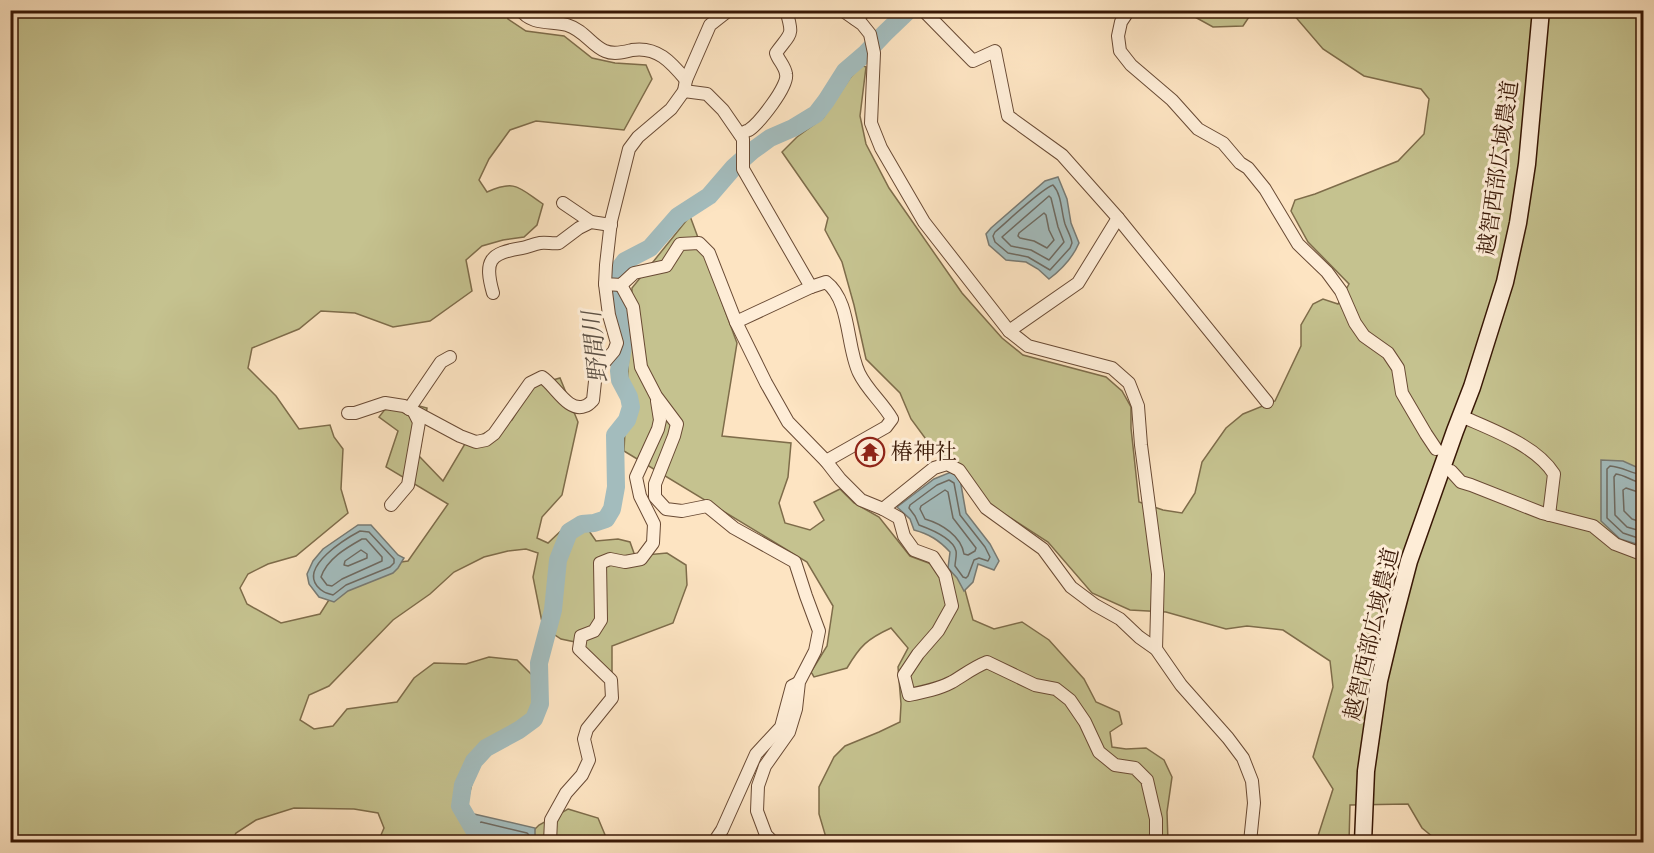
<svg xmlns="http://www.w3.org/2000/svg" width="1654" height="853" viewBox="0 0 1654 853" font-family="'IM FELL DW Pica','Noto Serif JP',serif">
<style>
.green{fill:#c5c28f;stroke:#7e6c4a;stroke-width:1.5}
.water{fill:#a3bcbd;stroke:#787a73;stroke-width:1.5}
.lines{fill:none;stroke-linecap:round;stroke-linejoin:round}
.shore{stroke:#6e6a61;stroke-width:1.5}
.river{stroke:#a3bcbd;stroke-width:18}
.street-casing{stroke:#694a34;stroke-width:14}
.secondary-casing{stroke:#381705;stroke-width:19}
.street{stroke:#feedd7;stroke-width:12}
.secondary{stroke:#feedd7;stroke-width:16}
.labels{text-anchor:middle;dominant-baseline:central;stroke-width:6;stroke-linejoin:round;paint-order:stroke}
.street-label{font-size:22px;fill:#381705;stroke:#feedd7}
.poi-label{font-size:22px;fill:#381705;stroke:#feedd7;text-anchor:start}
.water-label{font-size:24px;font-style:italic;fill:#5d5145;stroke:#feedd7}
</style>
<rect width="100%" height="100%" fill="#fde4c2"/>
<filter id="stains"><feTurbulence type="fractalNoise" baseFrequency=".00333" numOctaves="4"/><feColorMatrix values="0 0 0 0 .2 0 0 0 0 .09 0 0 0 0 .02 0 0 0 .5 -.17"/></filter>
<radialGradient id="worn" r=".72"><stop offset=".6" stop-color="#630" stop-opacity="0"/><stop offset="1" stop-color="#630" stop-opacity=".3"/></radialGradient>
<g class="green">
<path d="M10,11H506L508,19L526,31L564,36L592,58L615,63L646,65L652,79L624,130L536,121L510,130L489,159L479,180L487,192C516,179 519,188 543,204L537,225L524,237L503,240L482,246L466,260L472,291L430,321L393,327L355,313L321,311L299,329L252,348L248,368L276,396L299,429L330,425L334,437L343,449L341,489L348,513L296,556L268,564L248,574L240,588L247,604L281,623L320,614L339,584L386,564L408,561L448,504L386,467L398,431L379,417L393,399L427,408L419,456L443,481L466,442L512,420L532,386L560,378L578,422L562,495L542,517L537,538L548,543L567,525L587,528L596,541L618,539L630,542L635,556L667,553L686,565L687,585L673,623L612,646V675L575,642L561,639L543,627L533,577L538,553L526,549L508,551L484,557L454,572L430,594L393,620L329,686L309,695L300,720L314,729L333,726L347,709L397,702L414,678L434,663L466,664L489,657L517,660L534,677C534,688 536,701 530,711C522,725 493,741 480,750L467,804L480,826L476,842H378L384,828L378,813L354,809L294,808L256,820L236,833L231,842H11Z"/>
<path d="M1184,11H1253L1243,26L1213,27Z"/>
<path d="M1288,11H1643V842H1439L1422,828L1408,804L1350,805L1349,842H1318L1317,839L1333,789L1313,757L1333,687L1330,661L1283,630L1247,626L1226,629L1166,612L1130,610L1092,593L1048,542L992,506L928,442L911,419L900,393L866,359L854,305L842,262L825,230L828,218L782,152L797,137L823,118L850,78L861,65L866,67L860,116L866,144L889,188L962,293L1002,338L1023,355L1106,377L1122,391L1131,407V428L1139,502L1163,510L1182,513L1195,493L1202,462L1226,428L1243,414L1275,401L1301,346V325L1313,304L1323,299L1338,304L1349,284L1308,242L1291,211L1295,200L1315,194L1398,161L1424,134L1429,99L1421,89L1364,76L1323,49L1293,14Z"/>
<path d="M690,216L737,343L722,436L791,443L788,477L779,503L785,523L810,530L824,520L814,502L840,489L854,503L879,517L910,556L961,575L973,620L994,629L1022,622L1049,640L1084,679L1096,702L1119,712L1122,724L1110,732L1112,747L1126,749L1146,748L1164,760L1172,777L1167,812L1168,842H830L827,841L819,814V787L834,757L845,746L879,732L900,722L901,704L898,667L908,648L891,628C867,639 860,646 847,668L814,677L811,672L827,646L833,606L807,562L624,451L632,288Z"/>
<path d="M568,809L598,818L608,842H528V836L539,825Z"/>
</g>
<g class="water">
<path d="M1058,177L1067,199L1071,223L1079,243C1073,257 1061,270 1049,279L1038,269L1026,262L1006,260L989,245L986,234L991,228L1045,181Z"/>
<path d="M1601,460L1623,461L1643,470V546L1620,539L1601,521Z"/>
<path d="M951,472L960,479L966,513L990,544L999,561L994,570L978,564L973,582L964,591L957,578L948,568L950,552C939,540 929,534 914,530L910,519L897,507L934,479Z"/>
<path d="M358,525H371L398,555L404,558L398,568L393,573L348,591L334,602L319,597L309,584L307,574L313,561L323,549Z"/>
<path d="M474,814L535,828V842H466Z"/>
</g>
<g class="lines">
<g class="shore">
<path d="M1053,185C1062,195 1061,211 1065,224C1067,230 1071,236 1072,243L1070,248L1050,270L1028,257L1008,253L995,242L993,236L995,232C1007,222 1041,189 1053,185Z"/>
<path d="M1049,196L1051,198L1058,227L1064,242L1049,260L1031,250L1011,246L1002,237Z"/>
<path d="M1044,213L1046,215L1049,230L1054,240L1047,248L1034,241L1020,238L1018,236L1019,233Z"/>
<path d="M1644,475C1631,474 1624,467 1610,466L1607,469V518L1623,533L1644,540"/>
<path d="M949,480L954,483L960,515L985,547L990,557L988,561L979,558L974,560L968,576L966,578L963,577L955,566C955,562 957,555 956,551C953,538 930,529 919,525L915,516L909,508L910,505L937,485Z"/>
<path d="M1644,483C1634,483 1626,475 1616,474L1614,477L1615,515L1627,527L1644,532"/>
<path d="M945,490L948,492L953,518L976,548L975,551L968,555L964,554C961,536 942,524 925,519L920,509L921,506Z"/>
<path d="M1644,492L1635,491L1626,488L1623,490L1624,511L1632,519L1644,523"/>
<path d="M360,531L369,532L394,559V563L390,567L346,585L333,595C326,593 322,592 317,586C301,566 345,539 360,531Z"/>
<path d="M362,539H366L382,557V561L342,579L332,586L327,585L321,577C327,559 346,548 362,539Z"/>
<path d="M361,550L367,554V558L348,566L344,565L345,561Z"/>
<path d="M473,842L478,824L481,822L527,833L529,835V842"/>
</g>
<path class="river" d="M481,842L460,806L463,785L474,761L486,748L519,730L534,719L540,704L539,663L553,610L558,560L569,532L582,524L594,523L606,519L612,509L616,487L615,435L627,420L631,407L629,397L620,380L619,371L623,346L620,321L614,294L616,273L625,261L650,248L678,216L709,196L734,167L752,151L770,138L793,128L816,114L826,101L845,71L866,53L885,33L909,10"/>
<g class="street-casing">
<g id="street">
<path d="M521,10C530,25 552,21 567,25C584,30 592,46 605,51C614,55 624,52 632,50C657,46 671,62 686,80"/>
<path d="M729,10L710,25L686,80L684,91L671,109L638,137L629,149L611,221L606,265L605,284L621,285L634,273L666,266L680,244L699,243L709,253L736,322L766,383L788,422L826,461L840,479L861,500L883,509L899,518L904,536L914,550L933,557L945,575L952,606L938,631L918,654L904,675L909,695C924,692 939,689 952,682C964,675 974,667 987,662L1035,685L1056,689L1070,700L1085,722L1099,752L1115,765L1135,768L1147,780L1156,819V842"/>
<path d="M842,10L862,24L870,34L874,53L871,123L881,148L924,222L1009,331L1028,346L1112,368L1129,383L1138,406L1141,445L1158,574L1156,649"/>
<path d="M923,10L973,61L995,51L1008,116L1062,155L1118,218L1267,402"/>
<path d="M1129,10L1121,22L1118,36L1120,51L1131,65L1172,100L1198,129L1223,143L1240,163L1248,168L1265,189L1298,244L1327,272L1341,291L1355,323L1364,336L1388,353L1398,368L1402,393L1426,434L1436,449"/>
<path d="M855,19L867,10"/>
<path d="M684,91L707,94L723,110L743,139V169L811,287L736,322"/>
<path d="M740,134C741,134 748,130 749,130C759,123 789,86 786,74C785,66 778,60 776,53C791,32 794,37 786,10"/>
<path d="M563,203L591,222"/>
<path d="M621,285L633,307L641,367L656,396L677,424L674,436L655,484V497L666,509L682,511L707,506L734,528L795,562L806,596L819,631L815,651L799,682L796,709L789,732L765,766L758,786L757,811L766,835L773,842"/>
<path d="M811,287L826,282C851,301 846,346 859,373C867,390 883,403 892,419L886,427L826,461"/>
<path d="M493,293C484,261 489,253 522,248C528,247 534,244 540,243C546,242 553,244 559,243L579,228L591,222L611,225"/>
<path d="M1009,331L1078,283L1118,218"/>
<path d="M409,409L441,362L450,357"/>
<path d="M348,413H355L385,403L404,406L460,436L476,442L486,440L494,434L530,383L542,377C555,385 568,413 585,406C589,405 591,402 593,400L596,372L614,351L617,343L609,315L605,284"/>
<path d="M1461,416C1490,429 1536,445 1554,474L1549,515"/>
<path d="M1451,471L1461,482L1471,485L1542,513L1593,526L1615,544L1644,555"/>
<path d="M391,505L408,485L419,422L414,412"/>
<path d="M883,509L934,468L947,464L959,470L986,508L1043,549L1071,587L1095,605L1120,619L1139,637L1156,649L1181,685L1228,738L1243,758L1252,781L1254,803L1250,842"/>
<path d="M550,842L551,820L566,793L582,775L589,760L584,739L587,729L612,698L611,680L579,649L581,636L594,631L601,620L600,563L610,559L625,562L641,559L653,543L654,524L640,496L636,477L658,429L660,420L657,401"/>
<path d="M714,842L722,830L756,754L781,727L792,686L798,683"/>
</g>
</g>
<g class="secondary-casing">
<path id="secondary" d="M1363,842L1366,771L1379,681L1393,622L1409,561L1455,431L1472,387L1505,282L1518,223L1527,164L1541,10"/>
</g>
<use href="#street" class="street"/>
<use href="#secondary" class="secondary"/>
</g>
<defs>
<g id="temple-ring" transform="scale(1.5)"><circle r="9.5" fill="#feedd7" stroke="#8f2418" stroke-width="1.5"/><path d="M0-6L5-2H3V0L6.5 2.5H4V6H1.5V3h-3V6H-4V2.5H-6.5L-3 0V-2H-5Z" fill="#8f2418"/></g>
</defs>
<g fill-rule="evenodd">
<use href="#temple-ring" x="870" y="452"/>
</g>
<g class="labels">
<g class="street-label">
<text transform="translate(1499 168) rotate(-82)">越智西部広域農道</text>
<text transform="translate(1372 634) rotate(-77)">越智西部広域農道</text>
</g>
<g class="poi-label">
<text x="891" y="452">椿神社</text>
</g>
<g class="water-label">
<text transform="translate(596 347) rotate(-96)">野間川</text>
</g>
</g>
<rect width="1654" height="853" fill="none" stroke="#fde4c2" stroke-width="36"/>
<rect x="12" y="12" width="1630" height="829" fill="none" stroke="#381705" stroke-width="3"/>
<rect x="18" y="18" width="1618" height="817" fill="none" stroke="#381705" stroke-width="1.5"/>
<rect width="100%" height="100%" filter="url(#stains)"/>
<rect width="100%" height="100%" fill="url(#worn)"/>
</svg>
